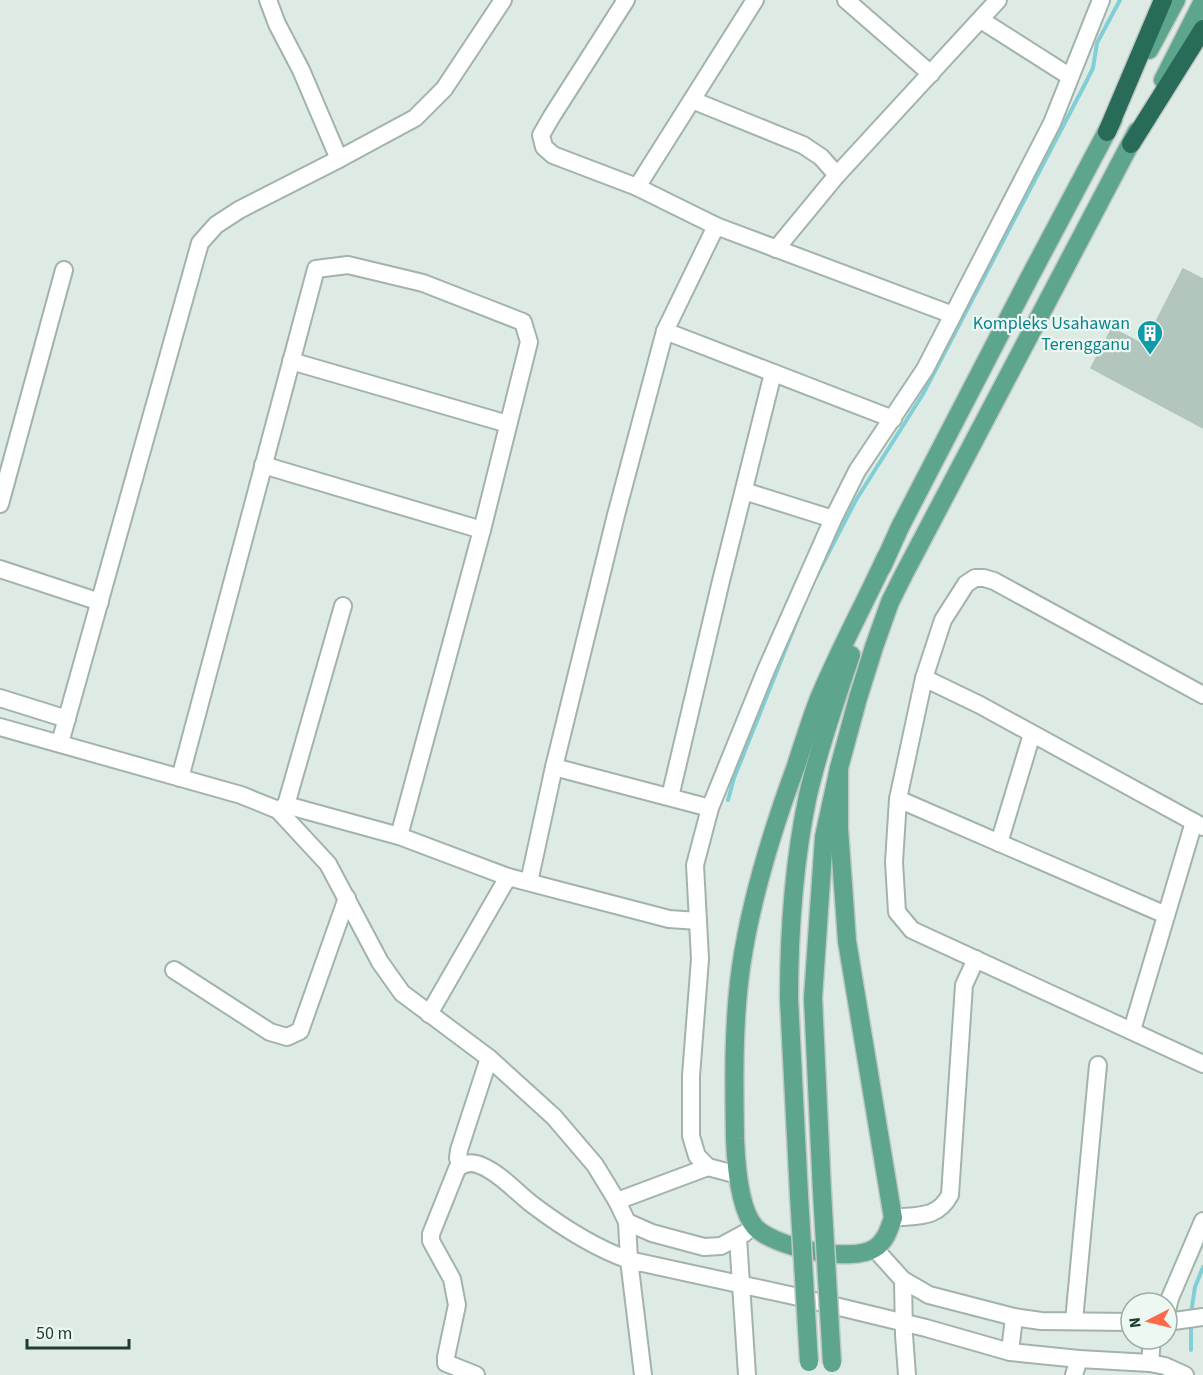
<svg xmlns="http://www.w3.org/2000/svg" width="1203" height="1375" viewBox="0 0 1203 1375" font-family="'Source Sans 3',sans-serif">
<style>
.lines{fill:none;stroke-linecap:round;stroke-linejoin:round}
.stream{stroke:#80cfd6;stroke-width:4}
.building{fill:#b3c6bd;stroke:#b0c5bb;stroke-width:1.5}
.street-casing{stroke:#a1b3ab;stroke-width:20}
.primary-casing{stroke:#c0c8c6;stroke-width:21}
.highway-casing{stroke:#c0c8c6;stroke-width:21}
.street{stroke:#fff;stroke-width:16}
.primary{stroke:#5ea58e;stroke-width:18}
.highway{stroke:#276b58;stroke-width:18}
.primary-bridge-casing{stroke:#c0c8c6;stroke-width:21;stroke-linecap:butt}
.primary-bridge{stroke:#5ea58e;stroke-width:18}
.labels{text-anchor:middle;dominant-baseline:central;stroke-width:4.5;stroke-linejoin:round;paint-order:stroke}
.culture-label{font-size:18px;fill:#0d838f;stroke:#eef8f2;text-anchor:end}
</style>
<rect width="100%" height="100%" fill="#deebe4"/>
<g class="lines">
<g class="stream">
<path d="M816,577L856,500L923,394L1084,86L1093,68L1097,43L1120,0"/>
<path d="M728,800L734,778L802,608"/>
<path d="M1191,1313L1195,1287L1203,1267"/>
<path d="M1191,1350V1324"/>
</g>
</g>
<path class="building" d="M1183,269L1203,279V428L1091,368L1112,328L1144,345Z"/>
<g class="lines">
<g class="street-casing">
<g id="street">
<path d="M268,0L277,24L301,70L339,159"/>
<path d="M626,0L552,116L541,135L544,147L553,155L637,187L716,226L953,315"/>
<path d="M846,0L931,74"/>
<path d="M981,20L1069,76"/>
<path d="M692,100L803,145L821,157L837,175"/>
<path d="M637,187L755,0"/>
<path d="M776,249L837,175L998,0"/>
<path d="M665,331L893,419"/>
<path d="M291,361L508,424"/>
<path d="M263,465L482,530"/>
<path d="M744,491L833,519"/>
<path d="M0,504L64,270"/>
<path d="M0,569L100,602"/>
<path d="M924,678L980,705L1203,827"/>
<path d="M1203,695L994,581L984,578H975L966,584L943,620L924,678L898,799L894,862L897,912L912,930L1203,1064"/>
<path d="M0,698L67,719"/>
<path d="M0,727L241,795L278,810L328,864L380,962L402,993L489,1058L554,1117L595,1165L617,1201L627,1222L629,1260C595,1248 562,1227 533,1205C517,1193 501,1174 482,1166C474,1162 464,1162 457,1169L431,1234V1241L452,1279L457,1305L446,1357V1363L476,1375"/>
<path d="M60,743L200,243L216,225L239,210L339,159L415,118L444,89L503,0"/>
<path d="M554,767L710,808"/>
<path d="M180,778L316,269L348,265L423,283L523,322L529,342L482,530L399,836"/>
<path d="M670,797L720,585L773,373"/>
<path d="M898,799L1166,915"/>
<path d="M286,805L399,836L508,877L669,919L698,921"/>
<path d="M278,810L286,805L343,606"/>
<path d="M999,843L1032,734"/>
<path d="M529,882L554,767L616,515L665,331L716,226"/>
<path d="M174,970L270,1032L287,1037L300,1031L347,898"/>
<path d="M429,1014L508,877"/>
<path d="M1132,1030L1194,822"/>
<path d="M460,1166L458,1158L459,1150L489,1058"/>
<path d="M738,1175L708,1167L697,1156L691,1136V1076L700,959L695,865L710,808L766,670L833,519L857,471L925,369L1052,123L1101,0"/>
<path d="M617,1201L708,1167"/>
<path d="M893,1218C918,1215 937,1219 950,1195L964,985L976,959"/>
<path d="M627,1222L652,1233L704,1247L721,1246L745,1233"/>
<path d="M738,1238L747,1375"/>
<path d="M875,1249L903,1280L929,1295L1014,1317L1041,1321L1131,1322"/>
<path d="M903,1280L904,1335L907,1375"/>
<path d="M1167,1311L1170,1298L1203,1221"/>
<path d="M1074,1321L1098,1065"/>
<path d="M1167,1322L1203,1317"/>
<path d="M1010,1352L1014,1317"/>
<path d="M1150,1363L1152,1339"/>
<path d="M643,1375L629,1260L794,1296L926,1328L1010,1352L1079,1359L1150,1363L1165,1366L1185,1375"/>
<path d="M1074,1375L1079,1359"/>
</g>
</g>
<g class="primary-casing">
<g id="primary">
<path d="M1149,50L1176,0"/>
<path d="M1163,80L1203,1"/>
<path d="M882,567L900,527L1026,284L1113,120"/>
<path d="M839,768V829L847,941L893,1218C889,1229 886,1241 875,1248C851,1264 773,1247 755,1227C739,1209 736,1163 735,1139C734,1082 733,1024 741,967C751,898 772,831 796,766C803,744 810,722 818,701C838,652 864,605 886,557"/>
<path d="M822,1192L813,998L824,837L839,768L858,698L874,647L890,602L904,574L1137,131"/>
<path d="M799,1195L789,999C789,932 794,861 808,795C819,748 835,701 851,655"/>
</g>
</g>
<g class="highway-casing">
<g id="highway">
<path d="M1107,132L1163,0"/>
<path d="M1131,144L1203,29"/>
</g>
</g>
<use href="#street" class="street"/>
<use href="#primary" class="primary"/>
<use href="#highway" class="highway"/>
<g class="primary-bridge-casing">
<g id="primary-bridge">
<path d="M822,1192L832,1363"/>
<path d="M799,1195L809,1362"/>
</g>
</g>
<use href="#primary-bridge" class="primary-bridge"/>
</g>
<defs>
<g id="building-pin" transform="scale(1.35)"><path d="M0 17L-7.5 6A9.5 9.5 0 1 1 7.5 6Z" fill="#0f9aa8" stroke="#eef8f2"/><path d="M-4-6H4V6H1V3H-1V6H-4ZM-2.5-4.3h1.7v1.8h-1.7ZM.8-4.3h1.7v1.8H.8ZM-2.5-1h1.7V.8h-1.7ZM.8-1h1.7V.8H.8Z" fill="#fff"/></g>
</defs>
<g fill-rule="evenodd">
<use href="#building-pin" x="1150" y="333"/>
</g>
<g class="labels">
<g class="culture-label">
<text x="1130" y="323">Kompleks Usahawan<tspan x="1130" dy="21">Terengganu</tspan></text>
</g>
</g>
<g transform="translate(1149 1321) rotate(263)"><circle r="28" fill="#eef8f2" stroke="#9bada5" stroke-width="1.5"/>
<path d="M0-4.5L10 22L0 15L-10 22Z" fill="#ff6848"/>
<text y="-9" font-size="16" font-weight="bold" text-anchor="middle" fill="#1e3c32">N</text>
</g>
<path d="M27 1339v9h102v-9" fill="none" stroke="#1e3c32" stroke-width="3"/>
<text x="36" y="1339" font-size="18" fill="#1e3c32" stroke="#eef8f2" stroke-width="4.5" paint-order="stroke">50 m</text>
</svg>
